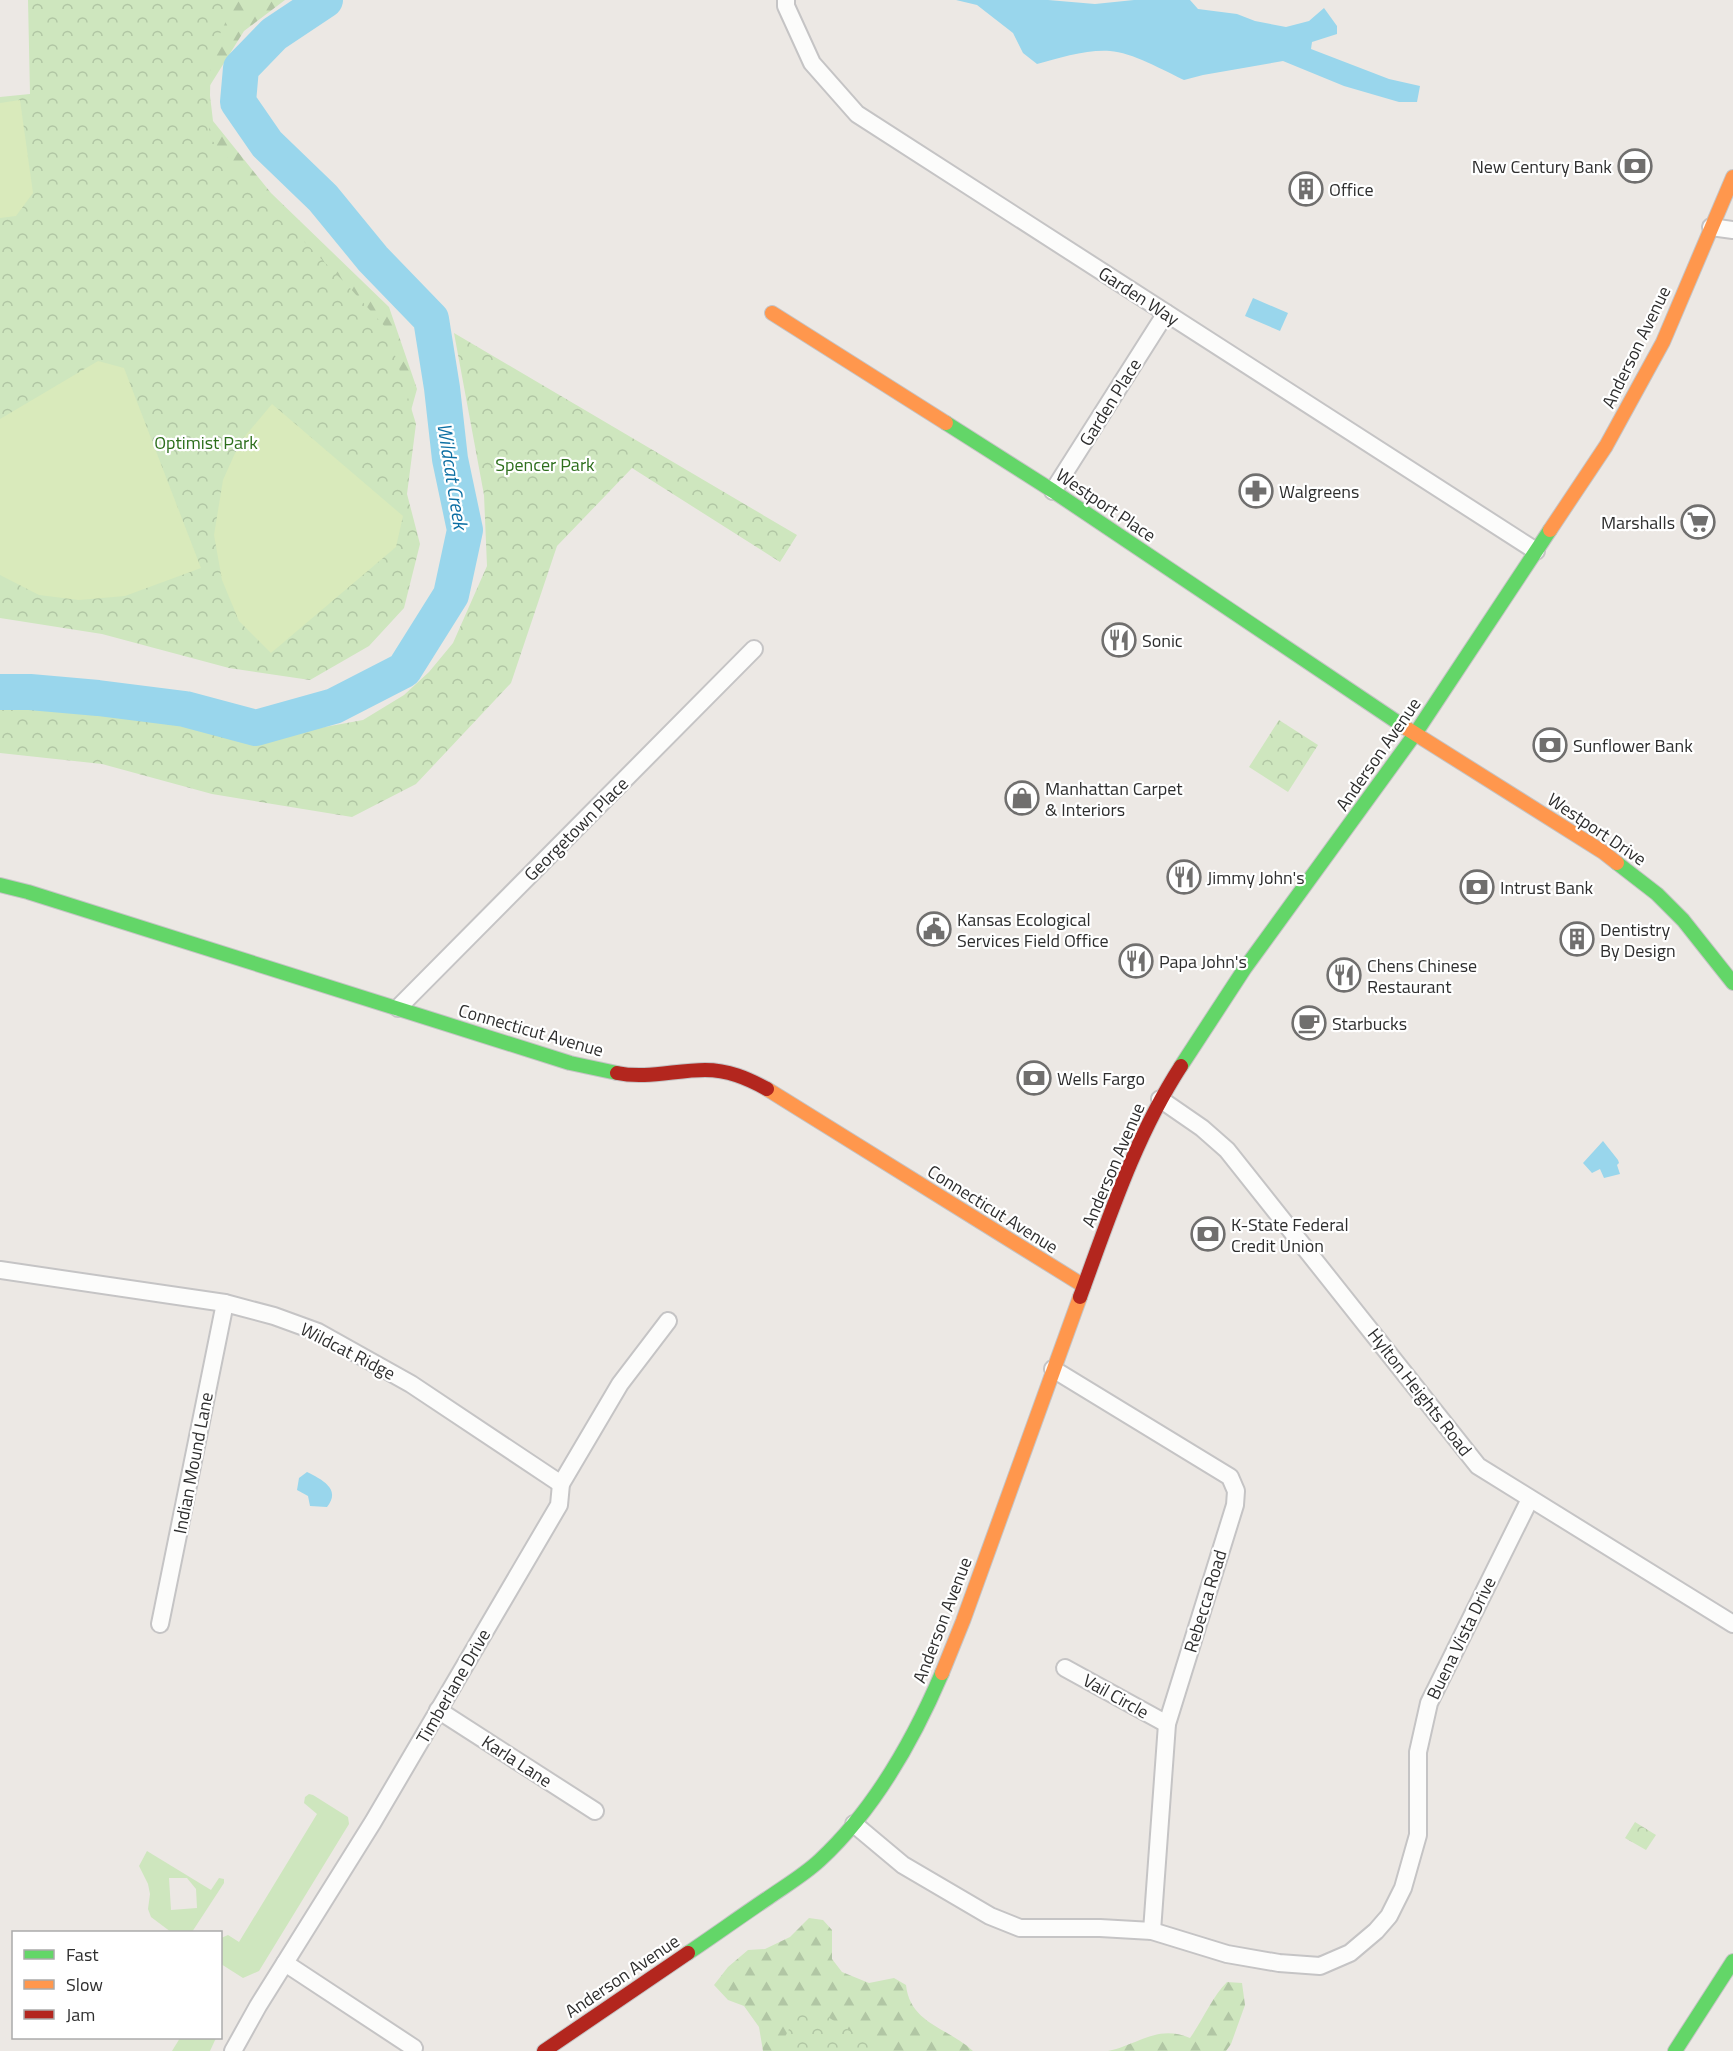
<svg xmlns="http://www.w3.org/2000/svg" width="1733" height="2051" viewBox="0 0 1733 2051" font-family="'Titillium Web',sans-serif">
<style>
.grass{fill:#cee6be;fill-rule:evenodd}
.forest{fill:url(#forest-firs)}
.park{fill:url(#park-crowns)}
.pitch{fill:#d9eabb}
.water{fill:#99d6ec}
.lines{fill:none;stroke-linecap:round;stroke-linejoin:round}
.river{stroke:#99d6ec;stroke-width:36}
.street-casing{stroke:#c5c4c5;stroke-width:20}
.fast-casing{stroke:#c5c4c5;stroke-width:16}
.slow-casing{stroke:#c5c4c5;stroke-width:16}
.jam-casing{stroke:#c5c4c5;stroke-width:16}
.street{stroke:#fcfcfb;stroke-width:16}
.fast{stroke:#63d668;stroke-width:14}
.slow{stroke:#ff974d;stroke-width:14}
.jam{stroke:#b3261e;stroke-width:14}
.labels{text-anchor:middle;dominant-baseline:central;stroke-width:4.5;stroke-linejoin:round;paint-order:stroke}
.poi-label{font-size:18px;fill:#2e2e2e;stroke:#fff;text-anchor:start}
.street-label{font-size:18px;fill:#2e2e2e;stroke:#fff}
.park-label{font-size:18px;fill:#2c6e1b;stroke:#fff}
.water-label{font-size:20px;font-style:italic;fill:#0d6fa3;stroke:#fff}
</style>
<defs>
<pattern id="forest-firs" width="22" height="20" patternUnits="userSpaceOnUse" patternTransform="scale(1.5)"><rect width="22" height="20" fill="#cee6be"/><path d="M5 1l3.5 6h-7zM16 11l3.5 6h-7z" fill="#b1c6a4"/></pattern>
<pattern id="park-crowns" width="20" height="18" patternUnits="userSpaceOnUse" patternTransform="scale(1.5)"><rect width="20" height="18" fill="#cee6be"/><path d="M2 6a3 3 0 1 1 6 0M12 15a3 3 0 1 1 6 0" fill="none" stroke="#b1c6a4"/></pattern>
</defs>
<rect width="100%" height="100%" fill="#ece8e4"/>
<g class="grass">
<path d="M309,1794L313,1795L348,1817L349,1824L259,1971L243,1978L221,1964V1938L228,1935L239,1942L317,1814L304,1803L305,1797Z"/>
<path d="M147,1851L211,1890L219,1878L224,1879V1883L192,1932H171L151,1917L148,1909L150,1894L148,1884L139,1866ZM169,1878H187L196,1889L197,1908L171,1910Z"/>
<path d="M180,2038H216L210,2051H172Z"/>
</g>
<g class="forest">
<path d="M172,0H285L244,31L209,87L213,121L271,193L389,307L417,389L405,432L272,278L156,24Z"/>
<path d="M809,1918L823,1920L832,1930V1959L842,1972L869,1983L894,1978L906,1985C910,2024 949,2028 973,2051H763L759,2027L744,2006L728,2000L714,1985L728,1967L748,1950L765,1949L790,1937Z"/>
<path d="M1227,1982L1242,1983L1245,2005L1231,2044L1226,2051H1108C1138,2045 1157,2024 1190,2038C1203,2020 1212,1997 1227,1982Z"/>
</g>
<g class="park">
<path d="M28,0H236L211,53L209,137L274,211L349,287L387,329L416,424L407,494L420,544L404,608L369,646L310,680L229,668L102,634L0,618V97L30,94Z"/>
<path d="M454,333L797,535L780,562L632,468L557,546L511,683L416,784L352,817L212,794L102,764L0,753V708L60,711L169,722L252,736L303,731L363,720L404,695L429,672L453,643L487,566L484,495Z"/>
<path d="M1279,720L1318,745L1288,792L1249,767Z"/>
<path d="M1635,1822L1656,1835L1646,1850L1625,1838Z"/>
<path d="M803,2001L881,2051H778Z"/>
</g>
<g class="pitch">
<path d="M20,100L33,193L16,216L0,218V103Z"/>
<path d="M98,361L124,368L201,568L125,596L79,600L39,595L0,575V419Z"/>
<path d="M272,404L403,516L396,547L271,653L239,621L222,580L214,535L223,480L240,442Z"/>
</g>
<g class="water">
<path d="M956,0H1048L1095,4L1134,0H1190L1198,9L1237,14L1255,21L1286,27L1309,21L1324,8L1337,26V34L1312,42L1311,49L1389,79L1420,86L1417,102H1399L1344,86L1283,61L1203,75L1184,80C1165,71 1131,52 1110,51C1089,49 1058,58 1037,64L1023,53L1013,33L977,5Z"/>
<path d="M1253,298L1288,313L1280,331L1245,316Z"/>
<path d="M1603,1141L1618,1160L1619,1163L1617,1165L1620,1174L1604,1178L1600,1169L1592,1173L1583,1163Z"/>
<path d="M307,1472C321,1479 342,1489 327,1507L310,1506L308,1496L297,1490L299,1478Z"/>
</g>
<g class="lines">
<path class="river" d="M0,692H30L98,698L185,709L256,728L334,706L404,670L451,595L465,530L450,459L442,388L431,319L373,259L323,198L267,144L238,102L241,68L274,34L325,0"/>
<g class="street-casing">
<g id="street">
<path d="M786,0V6L812,63L857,114L1536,551"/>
<path d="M1711,227L1733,230"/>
<path d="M1053,491L1166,313"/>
<path d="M398,1008L754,649"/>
<path d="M1160,1099L1202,1128L1227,1150L1478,1466L1733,1624"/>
<path d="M0,1270L225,1303L274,1316L318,1332L411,1384L561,1484"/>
<path d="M1053,1369L1230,1477L1236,1491L1235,1505L1167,1724L1152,1931"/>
<path d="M160,1624L225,1303"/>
<path d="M1065,1668L1167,1724"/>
<path d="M438,1710L595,1811"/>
<path d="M854,1824L903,1865L990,1916L1020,1928H1100L1152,1931L1227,1954L1279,1963L1320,1966L1350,1953L1376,1931L1389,1916L1403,1888L1418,1835V1752L1429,1703L1530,1499"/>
<path d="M285,1963L414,2048"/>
<path d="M233,2051L258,2006L373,1822L559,1505L561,1484L620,1384L668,1321"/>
</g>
</g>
<g class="fast-casing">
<g id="fast">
<path d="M946,423L1053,491L1406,728"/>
<path d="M1617,863L1657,894L1683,920L1733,983"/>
<path d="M0,885L28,892L570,1063L617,1073"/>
<path d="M1181,1066L1245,968L1415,734L1550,530"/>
<path d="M688,1953C715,1935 741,1916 768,1898C785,1886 804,1875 820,1860C875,1809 913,1741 942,1673"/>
<path d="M1675,2051L1733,1961"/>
</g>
</g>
<g class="slow-casing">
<g id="slow">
<path d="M772,313L946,423"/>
<path d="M1550,530L1606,446L1663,342L1733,177"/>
<path d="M1406,728L1603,852L1617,863"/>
<path d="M767,1089L1084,1286"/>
<path d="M942,1673L963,1621L1080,1297"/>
</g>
</g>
<g class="jam-casing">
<g id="jam">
<path d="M617,1073C646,1079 676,1070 705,1070C728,1070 747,1078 767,1089"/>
<path d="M1080,1297C1109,1218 1135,1137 1181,1066"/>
<path d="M544,2051L688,1953"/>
</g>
</g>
<use href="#street" class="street"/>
<use href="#fast" class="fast"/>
<use href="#slow" class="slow"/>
<use href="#jam" class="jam"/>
</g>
<defs>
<g id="bank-ring" transform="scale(1.725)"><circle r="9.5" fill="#fff" stroke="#706f6e" stroke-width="1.5"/><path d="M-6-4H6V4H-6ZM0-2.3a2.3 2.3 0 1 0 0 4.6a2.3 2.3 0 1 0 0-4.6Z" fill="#706f6e"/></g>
<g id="building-ring" transform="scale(1.725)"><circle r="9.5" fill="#fff" stroke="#706f6e" stroke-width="1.5"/><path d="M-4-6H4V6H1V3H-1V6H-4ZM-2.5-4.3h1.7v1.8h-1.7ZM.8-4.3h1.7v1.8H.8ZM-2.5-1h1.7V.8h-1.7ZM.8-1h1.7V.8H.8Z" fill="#706f6e"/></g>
<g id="pharmacy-ring" transform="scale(1.725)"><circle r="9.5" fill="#fff" stroke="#706f6e" stroke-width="1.5"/><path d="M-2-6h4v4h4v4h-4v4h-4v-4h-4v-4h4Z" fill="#706f6e"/></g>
<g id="supermarket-ring" transform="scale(1.725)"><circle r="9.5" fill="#fff" stroke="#706f6e" stroke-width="1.5"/><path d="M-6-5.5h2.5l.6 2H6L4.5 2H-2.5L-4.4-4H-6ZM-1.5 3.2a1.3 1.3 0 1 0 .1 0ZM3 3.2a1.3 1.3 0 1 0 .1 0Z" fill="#706f6e"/></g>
<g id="restaurant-ring" transform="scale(1.725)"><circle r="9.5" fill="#fff" stroke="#706f6e" stroke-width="1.5"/><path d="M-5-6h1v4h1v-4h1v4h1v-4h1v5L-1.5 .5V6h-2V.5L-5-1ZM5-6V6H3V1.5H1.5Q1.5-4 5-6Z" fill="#706f6e"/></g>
<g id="shop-ring" transform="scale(1.725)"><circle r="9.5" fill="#fff" stroke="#706f6e" stroke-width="1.5"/><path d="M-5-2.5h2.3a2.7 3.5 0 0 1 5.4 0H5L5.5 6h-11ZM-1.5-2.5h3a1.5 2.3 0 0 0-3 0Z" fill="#706f6e"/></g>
<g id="civic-ring" transform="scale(1.725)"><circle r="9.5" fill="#fff" stroke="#706f6e" stroke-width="1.5"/><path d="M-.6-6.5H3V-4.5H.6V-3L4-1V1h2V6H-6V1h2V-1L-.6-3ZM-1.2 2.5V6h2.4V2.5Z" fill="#706f6e"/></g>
<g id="cafe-ring" transform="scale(1.725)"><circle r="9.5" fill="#fff" stroke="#706f6e" stroke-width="1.5"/><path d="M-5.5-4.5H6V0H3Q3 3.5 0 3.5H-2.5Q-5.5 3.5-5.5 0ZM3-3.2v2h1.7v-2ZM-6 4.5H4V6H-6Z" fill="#706f6e"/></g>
</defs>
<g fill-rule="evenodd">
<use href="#bank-ring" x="1635" y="166"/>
<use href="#building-ring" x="1306" y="189"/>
<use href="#pharmacy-ring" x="1256" y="491"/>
<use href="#supermarket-ring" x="1698" y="522"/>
<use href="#restaurant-ring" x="1119" y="640"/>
<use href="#bank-ring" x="1550" y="745"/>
<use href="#shop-ring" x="1022" y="798"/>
<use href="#restaurant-ring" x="1184" y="877"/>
<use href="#bank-ring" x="1477" y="887"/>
<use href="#civic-ring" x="934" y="929"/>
<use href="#building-ring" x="1577" y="939"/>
<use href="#restaurant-ring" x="1136" y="961"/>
<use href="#restaurant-ring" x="1344" y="975"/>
<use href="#cafe-ring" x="1309" y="1023"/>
<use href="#bank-ring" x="1034" y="1078"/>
<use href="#bank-ring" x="1208" y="1234"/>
</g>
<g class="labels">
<g class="poi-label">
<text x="1612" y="166" text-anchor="end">New Century Bank</text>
<text x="1329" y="189">Office</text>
<text x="1279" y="491">Walgreens</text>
<text x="1675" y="522" text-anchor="end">Marshalls</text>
<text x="1142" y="640">Sonic</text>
<text x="1573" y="745">Sunflower Bank</text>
<text x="1045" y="788">Manhattan Carpet<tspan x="1045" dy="21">&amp; Interiors</tspan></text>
<text x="1207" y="877">Jimmy John's</text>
<text x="1500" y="887">Intrust Bank</text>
<text x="957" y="919">Kansas Ecological<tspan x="957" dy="21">Services Field Office</tspan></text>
<text x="1600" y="929">Dentistry<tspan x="1600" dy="21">By Design</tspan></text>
<text x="1159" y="961">Papa John's</text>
<text x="1367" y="965">Chens Chinese<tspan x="1367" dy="21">Restaurant</tspan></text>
<text x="1332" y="1023">Starbucks</text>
<text x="1057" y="1078">Wells Fargo</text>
<text x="1231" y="1224">K-State Federal<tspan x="1231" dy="21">Credit Union</tspan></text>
</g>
<g class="street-label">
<text transform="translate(1139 296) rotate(33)">Garden Way</text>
<text transform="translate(1636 347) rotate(-64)">Anderson Avenue</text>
<text transform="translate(1110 402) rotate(-58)">Garden Place</text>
<text transform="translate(1106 505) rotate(34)">Westport Place</text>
<text transform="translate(1378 754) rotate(-55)">Anderson Avenue</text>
<text transform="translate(576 829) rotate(-45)">Georgetown Place</text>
<text transform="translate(1597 829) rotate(34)">Westport Drive</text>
<text transform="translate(531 1030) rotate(16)">Connecticut Avenue</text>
<text transform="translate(1113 1165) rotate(-67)">Anderson Avenue</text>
<text transform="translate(993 1209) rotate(32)">Connecticut Avenue</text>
<text transform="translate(348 1351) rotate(27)">Wildcat Ridge</text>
<text transform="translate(1420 1392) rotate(52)">Hylton Heights Road</text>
<text transform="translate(193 1463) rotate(-79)">Indian Mound Lane</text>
<text transform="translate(1205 1601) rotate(-73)">Rebecca Road</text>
<text transform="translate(942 1620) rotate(-69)">Anderson Avenue</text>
<text transform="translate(1461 1638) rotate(-64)">Buena Vista Drive</text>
<text transform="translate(453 1686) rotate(-60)">Timberlane Drive</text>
<text transform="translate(1116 1696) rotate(29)">Vail Circle</text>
<text transform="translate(517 1761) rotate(33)">Karla Lane</text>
<text transform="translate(622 1976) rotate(-34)">Anderson Avenue</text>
</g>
<g class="park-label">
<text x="206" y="442">Optimist Park</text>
<text x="545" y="464">Spencer Park</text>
</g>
<g class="water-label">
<text transform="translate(453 476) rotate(81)">Wildcat Creek</text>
</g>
</g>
<rect x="12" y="1931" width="210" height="108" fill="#ffffff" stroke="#ababab" stroke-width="1.5"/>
<rect x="24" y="1950" width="30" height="9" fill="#63d668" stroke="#ababab" stroke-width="1.5"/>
<text x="66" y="1961" font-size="18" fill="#2e2e2e">Fast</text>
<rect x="24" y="1980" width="30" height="9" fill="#ff974d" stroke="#ababab" stroke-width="1.5"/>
<text x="66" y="1991" font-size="18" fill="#2e2e2e">Slow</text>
<rect x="24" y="2010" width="30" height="9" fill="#b3261e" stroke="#ababab" stroke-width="1.5"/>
<text x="66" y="2021" font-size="18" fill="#2e2e2e">Jam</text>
</svg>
